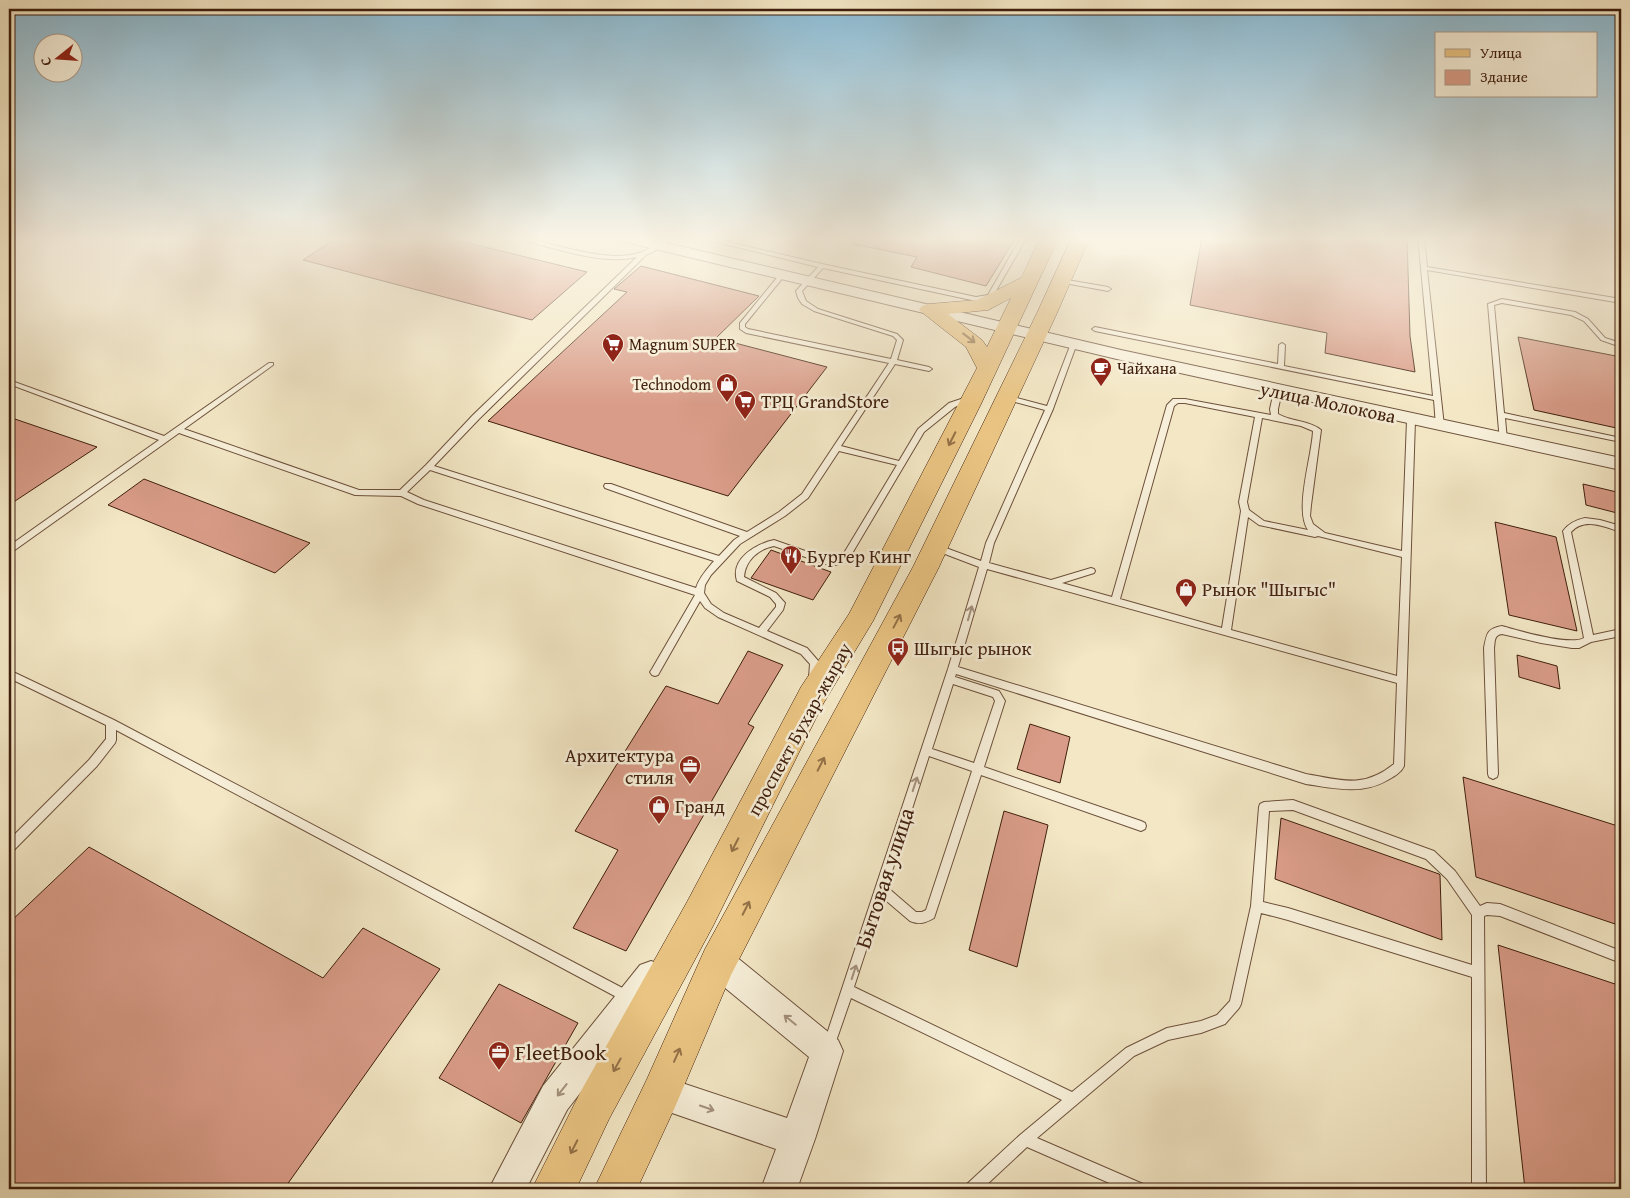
<svg xmlns="http://www.w3.org/2000/svg" width="1630" height="1198" viewBox="0 0 1630 1198" font-family="'Gentium Book Plus',serif">
<style>
.building{fill:#d99c88;stroke:#3f1e0c}
.lines{fill:none;stroke-linecap:round;stroke-linejoin:round}
.service-casing{stroke:#6c503a;stroke-width:2}
.tertiary-casing{stroke:#6c503a;stroke-width:2}
.primary-casing{stroke:#3f1e0c;stroke-width:1}
.service{fill:#f7efd9;fill-rule:evenodd}
.tertiary{fill:#f7efd9;fill-rule:evenodd}
.primary{fill:#eac482;fill-rule:evenodd}
.oneway{stroke:#947147}
.oneway2{stroke:#a4917d}
.labels{text-anchor:middle;dominant-baseline:central;stroke-width:5;stroke-linejoin:round;paint-order:stroke}
.far-poi-label{font-size:16px;fill:#3f1e0c;stroke:#f7efd9;text-anchor:start}
.poi-label{font-size:19px;fill:#3f1e0c;stroke:#f7efd9;text-anchor:start}
.street-label{font-size:19px;fill:#3f1e0c;stroke:#f7efd9}
.near-street-label{font-size:22px;fill:#3f1e0c;stroke:#f7efd9}
.near-poi-label{font-size:22px;fill:#3f1e0c;stroke:#f7efd9;text-anchor:start}
</style>
<rect width="100%" height="100%" fill="#f3e7c5"/>
<filter id="stains"><feTurbulence type="fractalNoise" baseFrequency=".004" numOctaves="4"/><feColorMatrix values="0 0 0 0 .2 0 0 0 0 .09 0 0 0 0 .02 0 0 0 .5 -.17"/></filter>
<radialGradient id="worn" r=".72"><stop offset=".6" stop-color="#630" stop-opacity="0"/><stop offset="1" stop-color="#630" stop-opacity=".3"/></radialGradient>
<g class="building">
<path d="M338,237H444L587,272L532,320L303,260Z"/>
<path d="M853,237H1016L986,286L911,267L917,257L853,244Z"/>
<path d="M1202,237H1407L1410,336L1415,372L1325,353L1327,333L1190,305Z"/>
<path d="M641,266L759,296L716,338L827,367L728,496L488,421L627,292L614,289Z"/>
<path d="M1518,337L1621,357V429L1534,410Z"/>
<path d="M9,417L97,447L9,505Z"/>
<path d="M144,479L310,543L275,573L108,505Z"/>
<path d="M1583,484L1621,493V514L1586,505Z"/>
<path d="M1495,522L1556,537L1577,631L1509,615Z"/>
<path d="M771,550L831,572L813,600L751,578Z"/>
<path d="M748,651L783,665L748,724L754,727L626,951L573,928L618,850L575,831L666,686L718,704Z"/>
<path d="M1517,655L1557,666L1560,689L1519,677Z"/>
<path d="M1030,724L1070,737L1060,783L1017,769Z"/>
<path d="M1463,777L1621,827V926L1476,877Z"/>
<path d="M1004,811L1048,825L1017,967L969,950Z"/>
<path d="M1281,818L1439,874L1440,875L1442,940L1275,879Z"/>
<path d="M89,847L323,978L363,928L440,969L284,1189H9V923Z"/>
<path d="M1498,945L1621,986V1189H1525Z"/>
<path d="M499,984L578,1023L521,1123L439,1078Z"/>
</g>
<g class="lines">
<g class="service-casing">
<g id="service">
<path d="M515,237C529,237 540,241 553,245C573,250 594,255 614,256C626,256 638,255 648,249C657,245 662,237 672,237L656,250L646,255L479,419L434,466L719,556L734,540L740,536L605,488L604,486L605,484H611L747,532L779,512L802,494L889,363L746,333L740,329V323L780,274L785,275L745,324V327L748,329L891,359L897,340L893,336L814,311L802,304L798,298L796,291L818,267L696,237H707L822,264L976,297L988,295L1021,237H1027L993,296L976,301L823,268L802,291L806,301L818,309L897,334L903,340L897,360L929,367L932,369L929,371L895,364L841,446L899,461L918,429L949,403L970,396L974,398L955,407L924,432L847,562L831,566L774,546C758,549 745,561 744,577L776,593L785,603L783,610L767,631L807,648L820,663L817,680L814,681L811,680L809,677L810,664L801,654L718,617L705,608L700,601L658,675L655,676L652,675L650,672L652,669L695,595L418,504L401,496L355,495L179,433L12,552L9,553V546L159,440L9,384V380L164,436L269,363H273V365L184,429L359,490H400L426,465L473,415L637,257C606,264 571,253 541,245C533,243 523,241 515,237ZM839,451L897,465L841,558L831,560L774,540C756,544 730,559 737,581L770,597L776,604V607L759,628L724,613L711,604L704,593L705,585L711,575L740,544L785,516L808,498ZM430,470L714,561C707,569 699,578 696,588L424,500L407,492Z"/>
<path d="M1418,237H1424L1427,267L1621,299V303L1427,270L1444,426L1440,428L1436,426L1434,400L1095,331L1092,329L1095,327L1278,364L1279,345L1282,343L1285,345L1284,366L1433,396Z"/>
<path d="M1061,279L1108,287L1111,289L1108,291L1059,282V280Z"/>
<path d="M1502,299L1575,312L1588,319L1605,338L1621,343V347L1601,340L1584,321L1571,315L1502,303L1494,305L1504,413L1621,438V442L1505,418L1507,440L1503,442H1500L1488,304Z"/>
<path d="M1073,344L1076,346L1053,409L994,543L989,563L1051,580L1091,568L1094,569L1095,571L1094,573L1062,583L1112,597L1167,405L1173,399H1185L1271,415L1270,409L1274,391L1276,390H1280L1282,391L1278,409V414C1292,422 1309,420 1321,430L1311,505L1310,516L1313,524L1325,533L1402,551L1407,420L1411,418H1414L1415,420L1404,766C1401,773 1393,777 1386,781C1361,795 1333,788 1306,784L956,674L955,677L999,691L1005,701L984,767L1141,821L1145,823L1146,826L1145,829L1141,831L981,775L934,918C925,923 920,925 910,921L883,898L854,987L1072,1092L1126,1048L1167,1028L1201,1021L1217,1015L1230,1001L1251,906L1259,807L1260,804L1264,802L1293,800L1434,851L1455,871L1480,906L1487,903L1500,904L1621,951V963L1500,916L1487,915L1484,916L1486,1189H1472V977L1288,920L1261,913L1241,1004L1239,1008L1225,1024L1201,1033L1168,1040L1134,1056L1037,1138L1143,1184L1145,1189H1123L1027,1147L982,1189H965L967,1184L1020,1135L1062,1100L851,998L833,1050L829,1052L825,1050L823,1046L948,669L979,567L932,549L931,547L935,544L981,561L986,543L1045,410L1004,399L1002,397L1006,395L1047,406L1070,346ZM1178,403H1185L1255,417L1239,502L1241,511L1222,628L1120,599L1174,406ZM1262,418L1301,426L1313,431C1312,456 1294,510 1308,530L1264,521L1249,510L1247,502ZM1248,517L1259,525L1315,537L1318,536L1402,557L1397,676L1231,630ZM987,569L1397,683L1394,764C1363,789 1342,780 1306,774L958,667ZM953,684L993,697L995,701L974,763L932,749ZM929,756L972,771L926,910L922,912H916L887,887ZM1293,810L1426,859L1447,879L1472,915V965L1288,908L1263,902L1269,811Z"/>
<path d="M1585,518L1600,520L1621,526V532C1604,527 1585,517 1571,532L1593,635L1621,629V636L1591,642L1579,648H1572L1541,643L1502,634C1494,635 1495,641 1494,648L1498,774L1497,777L1493,779L1489,777L1488,774L1484,648C1487,634 1486,629 1502,626C1519,631 1570,646 1584,638L1563,531C1569,523 1576,520 1585,518Z"/>
<path d="M9,670L114,720L632,993L634,997L632,1001L628,1003L624,1001L116,730V740L115,743L97,766L13,851L9,852V840L89,760L106,739V725L9,678Z"/>
</g>
</g>
<g class="tertiary-casing">
<g id="tertiary">
<path d="M615,237H641L1121,350L1621,458V470L1121,360L617,240Z"/>
<path d="M718,947L729,951L838,1040L843,1051L815,1139L797,1189H761L776,1149L649,1105L644,1093L649,1081L661,1076L787,1118L809,1057L707,973L703,962L707,951Z"/>
<path d="M651,961L662,965L666,976L662,987L567,1110L526,1189H489L543,1086L640,965Z"/>
</g>
</g>
<g class="primary-casing">
<g id="primary">
<path d="M1041,237H1059L981,404L873,621L823,704L713,926L609,1119L576,1189H532L581,1091L687,902L801,687L849,614L977,368L966,347L919,310L922,306L929,304L977,300L1021,278ZM1011,298L987,347L982,340L948,314L988,310Z"/>
<path d="M1072,237H1090L1057,313L939,567L731,975L675,1107L637,1189H594L647,1079L705,949L913,567L1037,313Z"/>
</g>
</g>
<use href="#service" class="service"/>
<use href="#tertiary" class="tertiary"/>
<use href="#primary" class="primary"/>
</g>
<defs><path id="oneway-shaft" d="M-6 0H5M1.5-3L5.5 0L1.5 3" fill="none" stroke-width="1.6" stroke-linecap="round" stroke-linejoin="round" transform="scale(1.25)"/></defs>
<g class="oneway">
<use href="#oneway-shaft" transform="translate(969 338) rotate(38)"/>
<use href="#oneway-shaft" transform="translate(952 439) rotate(117)"/>
<use href="#oneway-shaft" transform="translate(897 621) rotate(-62)"/>
<use href="#oneway-shaft" transform="translate(821 764) rotate(-63)"/>
<use href="#oneway-shaft" transform="translate(735 845) rotate(117)"/>
<use href="#oneway-shaft" transform="translate(746 908) rotate(-63)"/>
<use href="#oneway-shaft" transform="translate(677 1055) rotate(-66)"/>
<use href="#oneway-shaft" transform="translate(617 1065) rotate(119)"/>
<use href="#oneway-shaft" transform="translate(574 1147) rotate(117)"/>
</g>
<g class="oneway2">
<use href="#oneway-shaft" transform="translate(970 613) rotate(-74)"/>
<use href="#oneway-shaft" transform="translate(915 784) rotate(-72)"/>
<use href="#oneway-shaft" transform="translate(854 972) rotate(-72)"/>
<use href="#oneway-shaft" transform="translate(790 1020) rotate(-141)"/>
<use href="#oneway-shaft" transform="translate(562 1090) rotate(128)"/>
<use href="#oneway-shaft" transform="translate(707 1108) rotate(19)"/>
</g>
<linearGradient id="sky" x2="0" y2="1"><stop stop-color="#89b9d2"/><stop offset="0.59" stop-color="#faf4e5"/><stop offset="1" stop-color="#faf4e5" stop-opacity="0"/></linearGradient>
<rect width="1630" height="405" fill="url(#sky)"/>
<defs>
<g id="supermarket-pin" transform="scale(1.125)"><path d="M0 17L-7.5 6A9.5 9.5 0 1 1 7.5 6Z" fill="#8f2418" stroke="#f7efd9"/><path d="M-6-5.5h2.5l.6 2H6L4.5 2H-2.5L-4.4-4H-6ZM-1.5 3.2a1.3 1.3 0 1 0 .1 0ZM3 3.2a1.3 1.3 0 1 0 .1 0Z" fill="#fff"/></g>
<g id="cafe-pin" transform="scale(1.125)"><path d="M0 17L-7.5 6A9.5 9.5 0 1 1 7.5 6Z" fill="#8f2418" stroke="#f7efd9"/><path d="M-5.5-4.5H6V0H3Q3 3.5 0 3.5H-2.5Q-5.5 3.5-5.5 0ZM3-3.2v2h1.7v-2ZM-6 4.5H4V6H-6Z" fill="#fff"/></g>
<g id="shop-pin" transform="scale(1.125)"><path d="M0 17L-7.5 6A9.5 9.5 0 1 1 7.5 6Z" fill="#8f2418" stroke="#f7efd9"/><path d="M-5-2.5h2.3a2.7 3.5 0 0 1 5.4 0H5L5.5 6h-11ZM-1.5-2.5h3a1.5 2.3 0 0 0-3 0Z" fill="#fff"/></g>
<g id="restaurant-pin" transform="scale(1.125)"><path d="M0 17L-7.5 6A9.5 9.5 0 1 1 7.5 6Z" fill="#8f2418" stroke="#f7efd9"/><path d="M-5-6h1v4h1v-4h1v4h1v-4h1v5L-1.5 .5V6h-2V.5L-5-1ZM5-6V6H3V1.5H1.5Q1.5-4 5-6Z" fill="#fff"/></g>
<g id="bus-pin" transform="scale(1.125)"><path d="M0 17L-7.5 6A9.5 9.5 0 1 1 7.5 6Z" fill="#8f2418" stroke="#f7efd9"/><path d="M-5-6H5V4H4V6H2V4H-2V6H-4V4H-5ZM-3.5-4V0h7V-4ZM-3.5 1.2v1.5H-2V1.2ZM2 1.2v1.5H3.5V1.2Z" fill="#fff"/></g>
<g id="office-pin" transform="scale(1.125)"><path d="M0 17L-7.5 6A9.5 9.5 0 1 1 7.5 6Z" fill="#8f2418" stroke="#f7efd9"/><path d="M-6-3h4V-5.5h4V-3h4V5H-6ZM-1-4.5V-3h2v-1.5ZM-6 0V1H6V0Z" fill="#fff"/></g>
</defs>
<g fill-rule="evenodd">
<use href="#supermarket-pin" x="613" y="344"/>
<use href="#cafe-pin" x="1101" y="368"/>
<use href="#shop-pin" x="727" y="384"/>
<use href="#supermarket-pin" x="745" y="401"/>
<use href="#restaurant-pin" x="791" y="556"/>
<use href="#shop-pin" x="1186" y="589"/>
<use href="#bus-pin" x="898" y="648"/>
<use href="#office-pin" x="690" y="766"/>
<use href="#shop-pin" x="659" y="806"/>
<use href="#office-pin" x="499" y="1052"/>
</g>
<g class="labels">
<g class="far-poi-label">
<text x="629" y="344">Magnum SUPER</text>
<text x="1117" y="368">Чайхана</text>
<text x="711" y="384" text-anchor="end">Technodom</text>
</g>
<g class="poi-label">
<text x="761" y="401">ТРЦ GrandStore</text>
<text x="807" y="556">Бургер Кинг</text>
<text x="1202" y="589">Рынок "Шыгыс"</text>
<text x="914" y="648">Шыгыс рынок</text>
<text x="674" y="755" text-anchor="end">Архитектура<tspan x="674" dy="22">стиля</tspan></text>
<text x="675" y="806">Гранд</text>
</g>
<g class="street-label">
<text transform="translate(1328 402) rotate(12)">улица Молокова</text>
<text transform="translate(799 729) rotate(-61)">проспект Бухар-жырау</text>
</g>
<g class="near-street-label">
<text transform="translate(884 878) rotate(-72)">Бытовая улица</text>
</g>
<g class="near-poi-label">
<text x="515" y="1052">FleetBook</text>
</g>
</g>
<rect width="1630" height="1198" fill="none" stroke="#f3e7c5" stroke-width="30"/>
<rect x="10" y="10" width="1610" height="1178" fill="none" stroke="#3f1e0c" stroke-width="2.5"/>
<rect x="15" y="15" width="1600" height="1168" fill="none" stroke="#3f1e0c"/>
<rect x="1435" y="32" width="162" height="65" fill="#f7efd9" stroke="#ad9b87"/>
<rect x="1445" y="49" width="25" height="8" fill="#eac482" stroke="#ad9b87"/>
<text x="1480" y="58" font-size="15" fill="#3f1e0c">Улица</text>
<rect x="1445" y="70" width="25" height="15" fill="#d99c88" stroke="#ad9b87"/>
<text x="1480" y="82" font-size="15" fill="#3f1e0c">Здание</text>
<g transform="translate(58 58) rotate(253)"><circle r="24" fill="#f7efd9" stroke="#ad9b87"/>
<path d="M0-4L9 19L0 12L-9 19Z" fill="#8f2418"/>
<text y="-8" font-size="14" font-weight="bold" text-anchor="middle" fill="#3f1e0c">С</text>
</g>
<rect width="100%" height="100%" filter="url(#stains)"/>
<rect width="100%" height="100%" fill="url(#worn)"/>
</svg>
